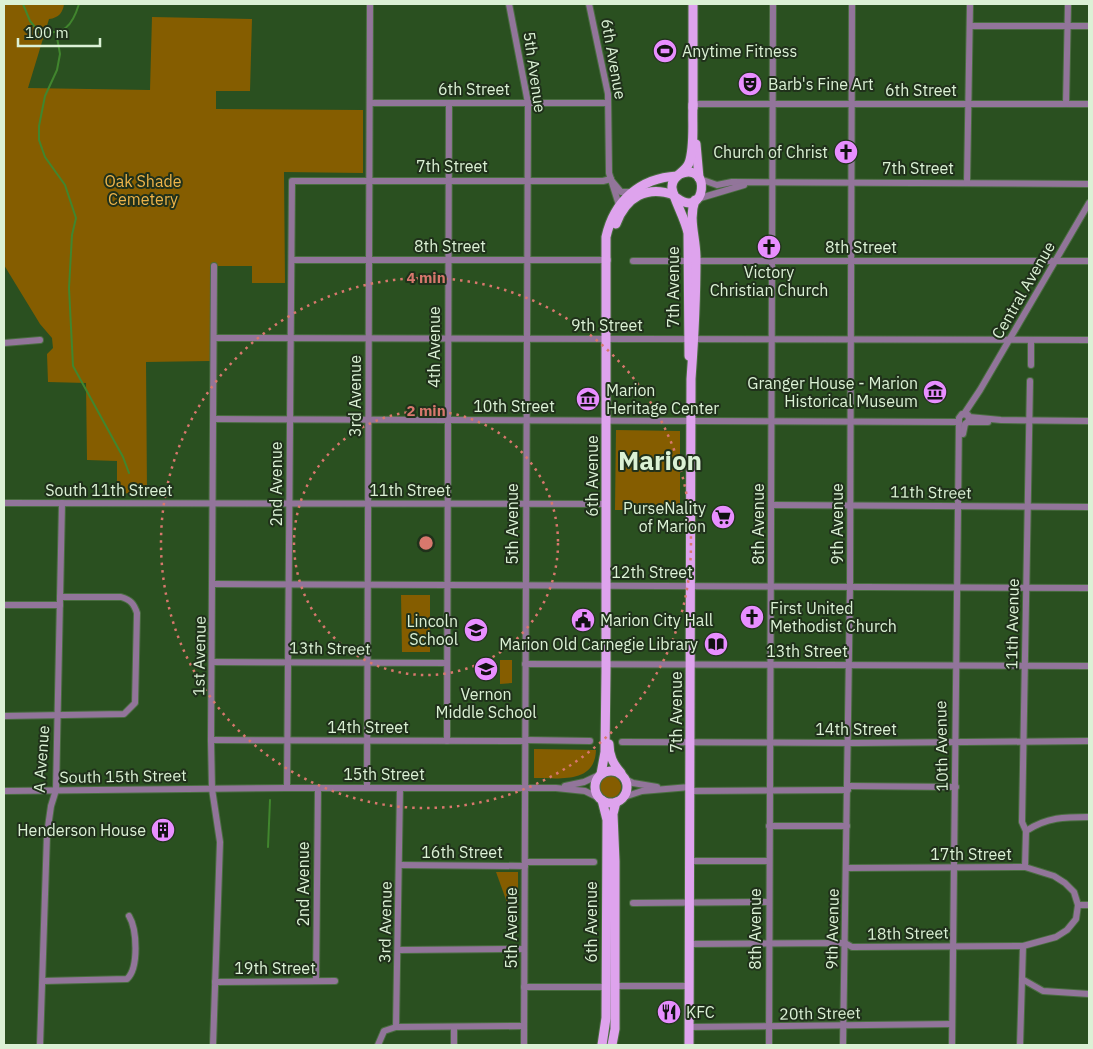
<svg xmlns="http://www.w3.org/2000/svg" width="1093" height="1049" viewBox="0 0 1093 1049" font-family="'IBM Plex Sans',sans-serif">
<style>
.green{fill:#855d00}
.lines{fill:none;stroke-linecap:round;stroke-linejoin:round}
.stream{stroke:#41862e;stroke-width:2}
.minor-casing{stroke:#4a6d41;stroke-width:8}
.major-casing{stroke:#4a6d41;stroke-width:11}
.minor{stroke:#92759a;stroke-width:6}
.major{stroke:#dea3ed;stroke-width:9}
.ring{fill:none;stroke:#d8786d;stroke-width:2.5;stroke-dasharray:2.5 5}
.labels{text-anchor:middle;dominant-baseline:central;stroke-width:4;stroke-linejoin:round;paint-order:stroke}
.poi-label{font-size:16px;fill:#dbf1d5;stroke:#20311b;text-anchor:start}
.street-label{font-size:16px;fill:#dbf1d5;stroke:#20311b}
.park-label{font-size:16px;fill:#eeb44a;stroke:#20311b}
.town-label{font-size:26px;font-weight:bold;fill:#dbf1d5;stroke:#20311b}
.centre{fill:#d8786d;stroke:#20311b;stroke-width:2.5}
.ring-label{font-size:15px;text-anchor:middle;font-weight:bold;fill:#d8786d;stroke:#20311b;stroke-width:4;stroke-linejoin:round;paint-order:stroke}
</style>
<rect width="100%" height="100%" fill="#2a5020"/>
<g class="green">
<path d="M4,4H64C63,12 59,18 49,19L28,88L150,90L152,17L252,19L250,91H216V109L363,110V173L284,172L285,283H252V266H211L210,361L146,362L147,492L117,494V461L87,460L86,383L48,382L47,354L53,348L52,338L40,324L4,265Z"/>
<path d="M616,430L680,431V510H615Z"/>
<path d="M401,595H430V652H402Z"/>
<path d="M500,660H512V683L500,684Z"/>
<path d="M534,749L596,750C595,784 560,778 534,778Z"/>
<circle cx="610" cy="787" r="11"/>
<path d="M496,872H518V908H509Z"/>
</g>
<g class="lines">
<g class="stream">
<path d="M23,4L30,21L39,32C64,35 72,27 79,4"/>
<path d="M56,32L60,54L57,70L45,96L39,126V140L45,157L65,185L76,218L72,235L69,288L73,366L123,457L129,473"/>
<path d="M268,847L270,800"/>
</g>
<g class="minor-casing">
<g id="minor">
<path d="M509,4L528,103L524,1045"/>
<path d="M589,4L608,94L609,173L619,205"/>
<path d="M970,26H1089"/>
<path d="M370,103H608"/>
<path d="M693,104H1089"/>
<path d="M1066,104L1068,4"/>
<path d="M700,179L717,185L732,182L1089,184"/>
<path d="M611,180L621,192H630"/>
<path d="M967,183L970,4"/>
<path d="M697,199L744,185"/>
<path d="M292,260H608"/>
<path d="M633,261H1089"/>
<path d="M214,338L1089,340"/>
<path d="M4,343L40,340"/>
<path d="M1031,365V340"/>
<path d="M964,414L980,390L1089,203"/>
<path d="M969,417L1001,420L1089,421"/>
<path d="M214,419L959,422"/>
<path d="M968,422H988"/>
<path d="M963,434L965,424L969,421L968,415"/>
<path d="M4,503L607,504"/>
<path d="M772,505L1089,507"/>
<path d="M214,584L1089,588"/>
<path d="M4,605H60"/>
<path d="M212,662L447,663"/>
<path d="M525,664L1089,666"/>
<path d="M4,716L124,714L135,703L137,613C134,604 131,600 121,597H60"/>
<path d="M211,740L525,741"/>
<path d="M525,740L590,741"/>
<path d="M447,741L449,103"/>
<path d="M622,742L856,743L1089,741"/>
<path d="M625,779L633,783L657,787"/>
<path d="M565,786L584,782L599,775"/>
<path d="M848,786L956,787"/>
<path d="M287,788L292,181H603L611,179"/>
<path d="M367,788L370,4"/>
<path d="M4,791L287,788H556L585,791L599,798"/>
<path d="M690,791L848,790"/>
<path d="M624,797L642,791L690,787"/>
<path d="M769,826H847"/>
<path d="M1026,831C1047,817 1065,817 1089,817"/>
<path d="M690,861H769"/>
<path d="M525,862H594"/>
<path d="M400,865L525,866"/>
<path d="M1025,867L1026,831L1022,822L1030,381"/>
<path d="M633,903L769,902"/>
<path d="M1078,905H1089"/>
<path d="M690,944L845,943L852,947L1023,946L1056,937L1067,930L1076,919L1078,905L1074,892L1065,883L1054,876L1025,867L847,868"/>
<path d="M399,950L524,949"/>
<path d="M1022,979L1043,991L1089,994"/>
<path d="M43,981L127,979C139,968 137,929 129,916"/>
<path d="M316,981L318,788"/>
<path d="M215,982L335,981"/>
<path d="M615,986H689"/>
<path d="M524,987H606"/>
<path d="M396,1027L524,1026"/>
<path d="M689,1027L952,1024"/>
<path d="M40,1045L47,834L51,806L56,790L62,503"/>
<path d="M213,1045L220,842L212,789L211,740L214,266"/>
<path d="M378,1045L384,1031L396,1027L400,788"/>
<path d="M454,1045V1027"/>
<path d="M769,1045L773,4"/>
<path d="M843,1045L850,586L852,4"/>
<path d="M952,1045L959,418L962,414L968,415"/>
<path d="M1020,1045L1023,946"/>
</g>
</g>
<g class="major-casing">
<g id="major">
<path d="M693,4V108"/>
<path d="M696,144L699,178"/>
<path d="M677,198C706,220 712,161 680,174"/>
<path d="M616,224C626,197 647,185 674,195"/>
<path d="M689,356L688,233C685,218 673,198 672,188C671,176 685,173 689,163C695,146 692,122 693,104"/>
<path d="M609,744C609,756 613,764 621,773"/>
<circle cx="611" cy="787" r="16"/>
<path d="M601,774L605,752L606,671V237C614,201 640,178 677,176"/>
<path d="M602,800L607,820L606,1018L602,1045"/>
<path d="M612,1045L615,1029V861L613,814L616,802"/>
<path d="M689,1045L691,379C694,338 696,298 696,258C696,237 688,220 695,200"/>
</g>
</g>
<use href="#minor" class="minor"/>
<use href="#major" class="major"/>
</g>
<g class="ring">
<circle cx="426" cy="543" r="132"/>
<circle cx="426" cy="543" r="265"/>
</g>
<defs>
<g id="stadium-disc" transform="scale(1.25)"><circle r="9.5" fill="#e88eff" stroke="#20311b"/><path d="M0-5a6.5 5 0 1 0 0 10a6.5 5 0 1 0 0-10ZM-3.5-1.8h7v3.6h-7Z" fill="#111"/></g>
<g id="theatre-disc" transform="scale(1.25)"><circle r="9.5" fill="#e88eff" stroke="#20311b"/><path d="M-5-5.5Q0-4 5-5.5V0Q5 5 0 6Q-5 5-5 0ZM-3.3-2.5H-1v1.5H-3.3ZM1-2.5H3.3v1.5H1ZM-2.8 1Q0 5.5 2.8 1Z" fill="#111"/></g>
<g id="church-disc" transform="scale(1.25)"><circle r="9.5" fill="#e88eff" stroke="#20311b"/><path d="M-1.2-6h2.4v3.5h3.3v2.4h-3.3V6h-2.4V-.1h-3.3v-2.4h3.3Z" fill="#111"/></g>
<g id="museum-disc" transform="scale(1.25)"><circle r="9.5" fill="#e88eff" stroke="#20311b"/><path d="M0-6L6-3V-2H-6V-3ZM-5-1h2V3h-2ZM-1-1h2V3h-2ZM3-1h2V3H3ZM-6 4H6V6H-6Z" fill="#111"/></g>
<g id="supermarket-disc" transform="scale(1.25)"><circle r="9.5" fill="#e88eff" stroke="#20311b"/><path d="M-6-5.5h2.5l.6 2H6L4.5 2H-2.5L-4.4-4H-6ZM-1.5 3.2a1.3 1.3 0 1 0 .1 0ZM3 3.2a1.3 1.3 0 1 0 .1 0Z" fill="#111"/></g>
<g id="civic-disc" transform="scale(1.25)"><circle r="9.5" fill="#e88eff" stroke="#20311b"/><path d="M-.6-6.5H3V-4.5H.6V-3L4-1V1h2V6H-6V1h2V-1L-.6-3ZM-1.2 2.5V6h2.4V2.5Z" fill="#111"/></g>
<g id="school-disc" transform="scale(1.25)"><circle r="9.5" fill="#e88eff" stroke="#20311b"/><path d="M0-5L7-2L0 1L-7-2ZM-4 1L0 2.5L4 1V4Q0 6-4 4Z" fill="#111"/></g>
<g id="library-disc" transform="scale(1.25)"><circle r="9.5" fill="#e88eff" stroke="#20311b"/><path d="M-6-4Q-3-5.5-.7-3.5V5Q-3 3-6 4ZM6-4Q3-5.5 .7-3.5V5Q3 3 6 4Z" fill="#111"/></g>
<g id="building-disc" transform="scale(1.25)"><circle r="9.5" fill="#e88eff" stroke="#20311b"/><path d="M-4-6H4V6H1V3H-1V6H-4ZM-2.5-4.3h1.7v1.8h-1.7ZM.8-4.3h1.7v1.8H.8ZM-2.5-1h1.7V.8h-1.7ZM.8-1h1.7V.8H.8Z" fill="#111"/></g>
<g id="restaurant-disc" transform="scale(1.25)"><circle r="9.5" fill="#e88eff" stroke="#20311b"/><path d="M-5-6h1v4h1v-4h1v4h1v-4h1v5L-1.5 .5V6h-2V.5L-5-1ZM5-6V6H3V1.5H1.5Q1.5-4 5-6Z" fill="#111"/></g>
</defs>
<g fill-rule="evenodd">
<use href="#stadium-disc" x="665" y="51"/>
<use href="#theatre-disc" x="750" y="84"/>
<use href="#church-disc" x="846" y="152"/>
<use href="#church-disc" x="769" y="247"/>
<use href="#museum-disc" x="935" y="392"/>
<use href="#museum-disc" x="588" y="399"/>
<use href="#supermarket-disc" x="723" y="517"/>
<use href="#church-disc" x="752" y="617"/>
<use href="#civic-disc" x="583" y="620"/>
<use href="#school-disc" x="476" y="630"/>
<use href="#library-disc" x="716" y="644"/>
<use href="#school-disc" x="486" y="669"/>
<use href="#building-disc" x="163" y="830"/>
<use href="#restaurant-disc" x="669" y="1012"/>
</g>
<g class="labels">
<g class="poi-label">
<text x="682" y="51">Anytime Fitness</text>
<text x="768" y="84">Barb's Fine Art</text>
<text x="828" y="152" text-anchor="end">Church of Christ</text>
<text x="769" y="272" text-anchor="middle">Victory<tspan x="769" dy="18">Christian Church</tspan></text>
<text x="918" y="383" text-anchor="end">Granger House - Marion<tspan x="918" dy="18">Historical Museum</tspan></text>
<text x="606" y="390">Marion<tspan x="606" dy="18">Heritage Center</tspan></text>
<text x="706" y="508" text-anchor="end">PurseNality<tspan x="706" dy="18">of Marion</tspan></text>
<text x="770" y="608">First United<tspan x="770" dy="18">Methodist Church</tspan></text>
<text x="600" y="620">Marion City Hall</text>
<text x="458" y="621" text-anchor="end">Lincoln<tspan x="458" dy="18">School</tspan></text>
<text x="698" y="644" text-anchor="end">Marion Old Carnegie Library</text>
<text x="486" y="694" text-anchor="middle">Vernon<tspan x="486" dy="18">Middle School</tspan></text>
<text x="146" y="830" text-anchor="end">Henderson House</text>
<text x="686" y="1012">KFC</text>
</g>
<g class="street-label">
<text transform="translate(614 59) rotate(80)">6th Avenue</text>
<text transform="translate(535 72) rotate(82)">5th Avenue</text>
<text x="474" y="89">6th Street</text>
<text x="921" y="90">6th Street</text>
<text x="452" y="166">7th Street</text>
<text x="918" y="168">7th Street</text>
<text x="450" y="246">8th Street</text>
<text x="861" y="247">8th Street</text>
<text transform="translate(673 287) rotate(-90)">7th Avenue</text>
<text transform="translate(1023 290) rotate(-60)">Central Avenue</text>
<text x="607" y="325">9th Street</text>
<text transform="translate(434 347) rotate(-90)">4th Avenue</text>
<text transform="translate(355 396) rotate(-90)">3rd Avenue</text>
<text x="514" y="406">10th Street</text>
<text transform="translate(592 476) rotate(-90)">6th Avenue</text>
<text transform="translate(276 484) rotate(-90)">2nd Avenue</text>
<text x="109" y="490">South 11th Street</text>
<text x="410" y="490">11th Street</text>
<text transform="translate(931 492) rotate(1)">11th Street</text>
<text transform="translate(512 524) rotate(-90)">5th Avenue</text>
<text transform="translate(758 524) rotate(-90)">8th Avenue</text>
<text transform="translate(837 524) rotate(-90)">9th Avenue</text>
<text x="652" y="572">12th Street</text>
<text transform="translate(1012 624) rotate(-89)">11th Avenue</text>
<text transform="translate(330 648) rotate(1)">13th Street</text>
<text x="807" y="651">13th Street</text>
<text transform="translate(199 656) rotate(-89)">1st Avenue</text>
<text transform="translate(676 712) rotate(-90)">7th Avenue</text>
<text x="368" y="727">14th Street</text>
<text x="856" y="729">14th Street</text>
<text transform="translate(941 746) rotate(-91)">10th Avenue</text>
<text transform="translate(41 759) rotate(-86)">A Avenue</text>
<text x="384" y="774">15th Street</text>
<text transform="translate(123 776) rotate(-1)">South 15th Street</text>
<text x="462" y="852">16th Street</text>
<text x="971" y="854">17th Street</text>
<text transform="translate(303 884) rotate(-90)">2nd Avenue</text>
<text transform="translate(385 922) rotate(-89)">3rd Avenue</text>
<text transform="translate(591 922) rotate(-90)">6th Avenue</text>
<text transform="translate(511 928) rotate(-90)">5th Avenue</text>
<text transform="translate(755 929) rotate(-90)">8th Avenue</text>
<text transform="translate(832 929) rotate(-89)">9th Avenue</text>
<text transform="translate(908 933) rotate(-1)">18th Street</text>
<text x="275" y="968">19th Street</text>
<text transform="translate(820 1013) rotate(-1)">20th Street</text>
</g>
<g class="park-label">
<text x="143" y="181">Oak Shade<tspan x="143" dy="18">Cemetery</tspan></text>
</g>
<g class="town-label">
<text x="660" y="460">Marion</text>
</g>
</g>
<circle cx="426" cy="543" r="8" class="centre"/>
<g class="ring-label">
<text x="426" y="283">4 min</text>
<text x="426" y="416">2 min</text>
</g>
<rect width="1093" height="1049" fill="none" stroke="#dbf1d5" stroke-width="10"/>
<path d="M18 38v8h82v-8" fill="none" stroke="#dbf1d5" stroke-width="2.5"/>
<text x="25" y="38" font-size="15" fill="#dbf1d5" stroke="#20311b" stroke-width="4" paint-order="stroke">100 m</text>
</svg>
